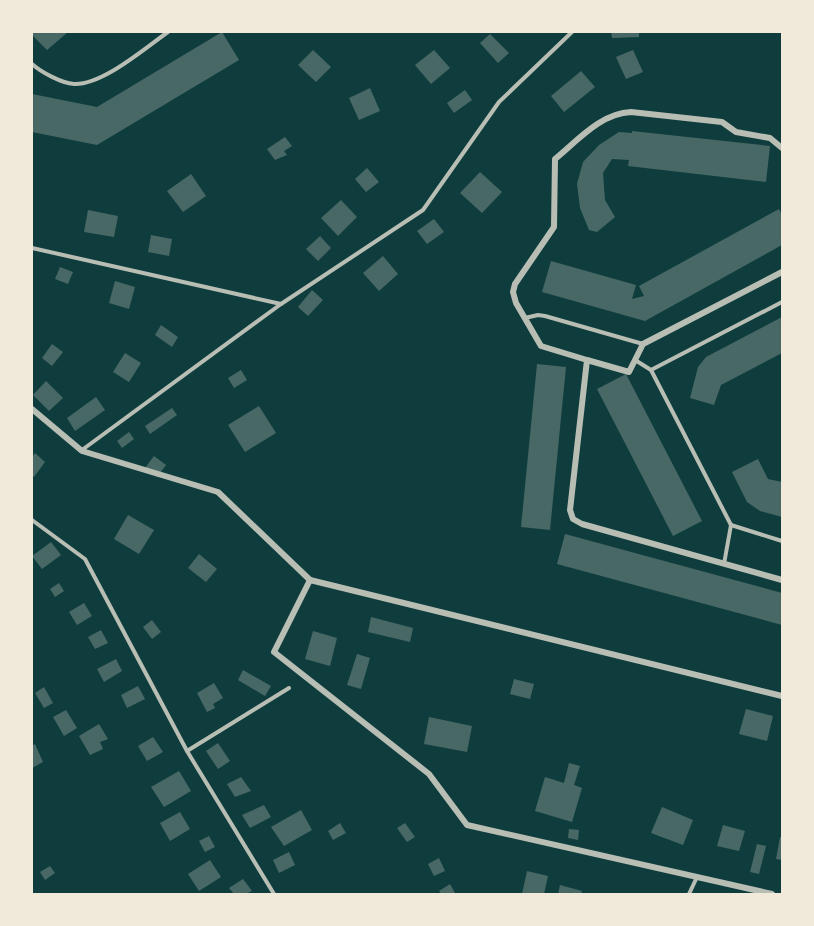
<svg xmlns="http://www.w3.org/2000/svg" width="814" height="926" viewBox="0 0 814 926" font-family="'PT Sans Narrow',sans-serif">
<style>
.building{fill:#486865}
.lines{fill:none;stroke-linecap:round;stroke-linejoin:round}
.service{stroke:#b8beb3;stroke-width:4}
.minor{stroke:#b8beb3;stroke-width:6}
</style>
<rect width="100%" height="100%" fill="#0f3d3e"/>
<g class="building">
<path d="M32,32H68L47,50L32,35Z"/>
<path d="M222,32L239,60L97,145L32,132V94L97,107Z"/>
<path d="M611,32H639V37L612,38Z"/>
<path d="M490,34L509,53L498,63L480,43Z"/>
<path d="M313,50L331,67L316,82L298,65Z"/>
<path d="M434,50L450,68L431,84L415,65Z"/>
<path d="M633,50L643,72L626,79L616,57Z"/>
<path d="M581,71L595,87L564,112L551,96Z"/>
<path d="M370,88L380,111L359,120L349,98Z"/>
<path d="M465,90L472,100L454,113L447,103Z"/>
<path d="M632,131L770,146L766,182L628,166L629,160L612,159L603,173L605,200L615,217L597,232L589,230L580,208L577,184L583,162L599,145L619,132L632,133Z"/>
<path d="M285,137L292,146L284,151L287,155L275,160L267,149Z"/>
<path d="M367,168L379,182L366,192L355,179Z"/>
<path d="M480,172L502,192L482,213L460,193Z"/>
<path d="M191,174L206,196L183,212L167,191Z"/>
<path d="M341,200L357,217L338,236L321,218Z"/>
<path d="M779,209L782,215V245L645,321L542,292L551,261L636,285L632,299L644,296L639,286Z"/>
<path d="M88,210L118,216L114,237L84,232Z"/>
<path d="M434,219L444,232L427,244L417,231Z"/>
<path d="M151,235L172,239L169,256L148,252Z"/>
<path d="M320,236L331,248L318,261L306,249Z"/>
<path d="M383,256L398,274L379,291L363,273Z"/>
<path d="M60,267L73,272L68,284L55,279Z"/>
<path d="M115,281L135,287L129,309L109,303Z"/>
<path d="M312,290L323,300L308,316L298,307Z"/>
<path d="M782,317V353L721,385L714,405L690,398L698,367L706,357Z"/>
<path d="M161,325L178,337L172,347L155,335Z"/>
<path d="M52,344L63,352L52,366L42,358Z"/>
<path d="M125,353L141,363L129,382L113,372Z"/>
<path d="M537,364L566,367L550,530L521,527Z"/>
<path d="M241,370L247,380L234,388L228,378Z"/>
<path d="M626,374L702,521L673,536L597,389Z"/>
<path d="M46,381L63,398L49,411L33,395Z"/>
<path d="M96,397L105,410L75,431L67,418Z"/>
<path d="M259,406L276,433L245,452L228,425Z"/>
<path d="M172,408L177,415L150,434L145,426Z"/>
<path d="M129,432L134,439L122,448L117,441Z"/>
<path d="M35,453L45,462L34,477L32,475V457Z"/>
<path d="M154,456L166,465L157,477L145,468Z"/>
<path d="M758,459L768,479L782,482V517L760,511L747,502L732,472Z"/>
<path d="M128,515L154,530L139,554L114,539Z"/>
<path d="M565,534L782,593V625L557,564Z"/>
<path d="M51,542L61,555L42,569L32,556Z"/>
<path d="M199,554L217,569L206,582L188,568Z"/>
<path d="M59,583L64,591L55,597L50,589Z"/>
<path d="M84,603L92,616L77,625L69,612Z"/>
<path d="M371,617L413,628L410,642L368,632Z"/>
<path d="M152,620L161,632L152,639L143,627Z"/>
<path d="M101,630L108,643L95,649L88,637Z"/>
<path d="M313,631L337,638L330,666L305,659Z"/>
<path d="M357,654L370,658L361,689L347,685Z"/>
<path d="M116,659L122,671L104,682L97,669Z"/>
<path d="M243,670L271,686L265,696L238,680Z"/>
<path d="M514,679L534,684L530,699L510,694Z"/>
<path d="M214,683L223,698L213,704L215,708L207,712L197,693Z"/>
<path d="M138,686L145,699L127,708L121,695Z"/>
<path d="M44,687L53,703L44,708L35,693Z"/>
<path d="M746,709L773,716L767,741L739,734Z"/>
<path d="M66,710L77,728L64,736L53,717Z"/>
<path d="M429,717L472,726L467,752L424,744Z"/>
<path d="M99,724L108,739L100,742L103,749L90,755L79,736Z"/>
<path d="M153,737L163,752L147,761L138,746Z"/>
<path d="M218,743L230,761L218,769L206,751Z"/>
<path d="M35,744L43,762L32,768V746Z"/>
<path d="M569,763L580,766L574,785L582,788L572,822L535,811L545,777L564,783Z"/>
<path d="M179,771L191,791L164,807L151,787Z"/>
<path d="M241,777L251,791L235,797L227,784Z"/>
<path d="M264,805L271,817L250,828L242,815Z"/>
<path d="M662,807L693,820L683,845L651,833Z"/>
<path d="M301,810L312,830L284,846L271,827Z"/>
<path d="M180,812L190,829L170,841L160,823Z"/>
<path d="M340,823L346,833L333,840L328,831Z"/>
<path d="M405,823L415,837L407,842L397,828Z"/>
<path d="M723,825L745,831L739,851L717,846Z"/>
<path d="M569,829L579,830L578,840L568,838Z"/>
<path d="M209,836L215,847L205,852L199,841Z"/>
<path d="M780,837H782V860L776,859Z"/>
<path d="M757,844L766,846L759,874L750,872Z"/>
<path d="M289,852L295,865L279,873L273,860Z"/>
<path d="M439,858L445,871L434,876L428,864Z"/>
<path d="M210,860L221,877L199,891L188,874Z"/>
<path d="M50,866L55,873L45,880L40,872Z"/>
<path d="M527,871L548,876L544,894H522Z"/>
<path d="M243,879L252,891L245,894H234L229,888Z"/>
<path d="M450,884L455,893L441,894L439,891Z"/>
<path d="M560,885L582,891L581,894H558Z"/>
</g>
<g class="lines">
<g class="service">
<path d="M32,64C41,72 61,83 74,84C103,85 145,48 168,32"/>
<path d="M32,248L281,304"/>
<path d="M525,318L538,315L545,316L643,344"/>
<path d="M635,360L651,370"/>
<path d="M82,450L281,304L423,210L499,102L572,32"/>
<path d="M32,520L85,559L187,751L274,894"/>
<path d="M731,525L782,541"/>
<path d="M724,564L731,525L651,370L782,302"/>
<path d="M187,751L289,688"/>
<path d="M689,894L697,877"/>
</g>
<g class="minor">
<path d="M782,272L643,344L629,372L587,360L570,510L573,519L582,524L782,580"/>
<path d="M587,360L541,346L516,303L513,292L515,284L554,227L555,159C577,141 601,113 631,112L722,122L736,132L770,138L782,148"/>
<path d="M32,409L82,451L218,492L310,580"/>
<path d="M772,894L467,825L429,774L274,652L310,580L782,696"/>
</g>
</g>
<rect width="814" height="926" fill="none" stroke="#f1e9da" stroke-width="66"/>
</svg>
